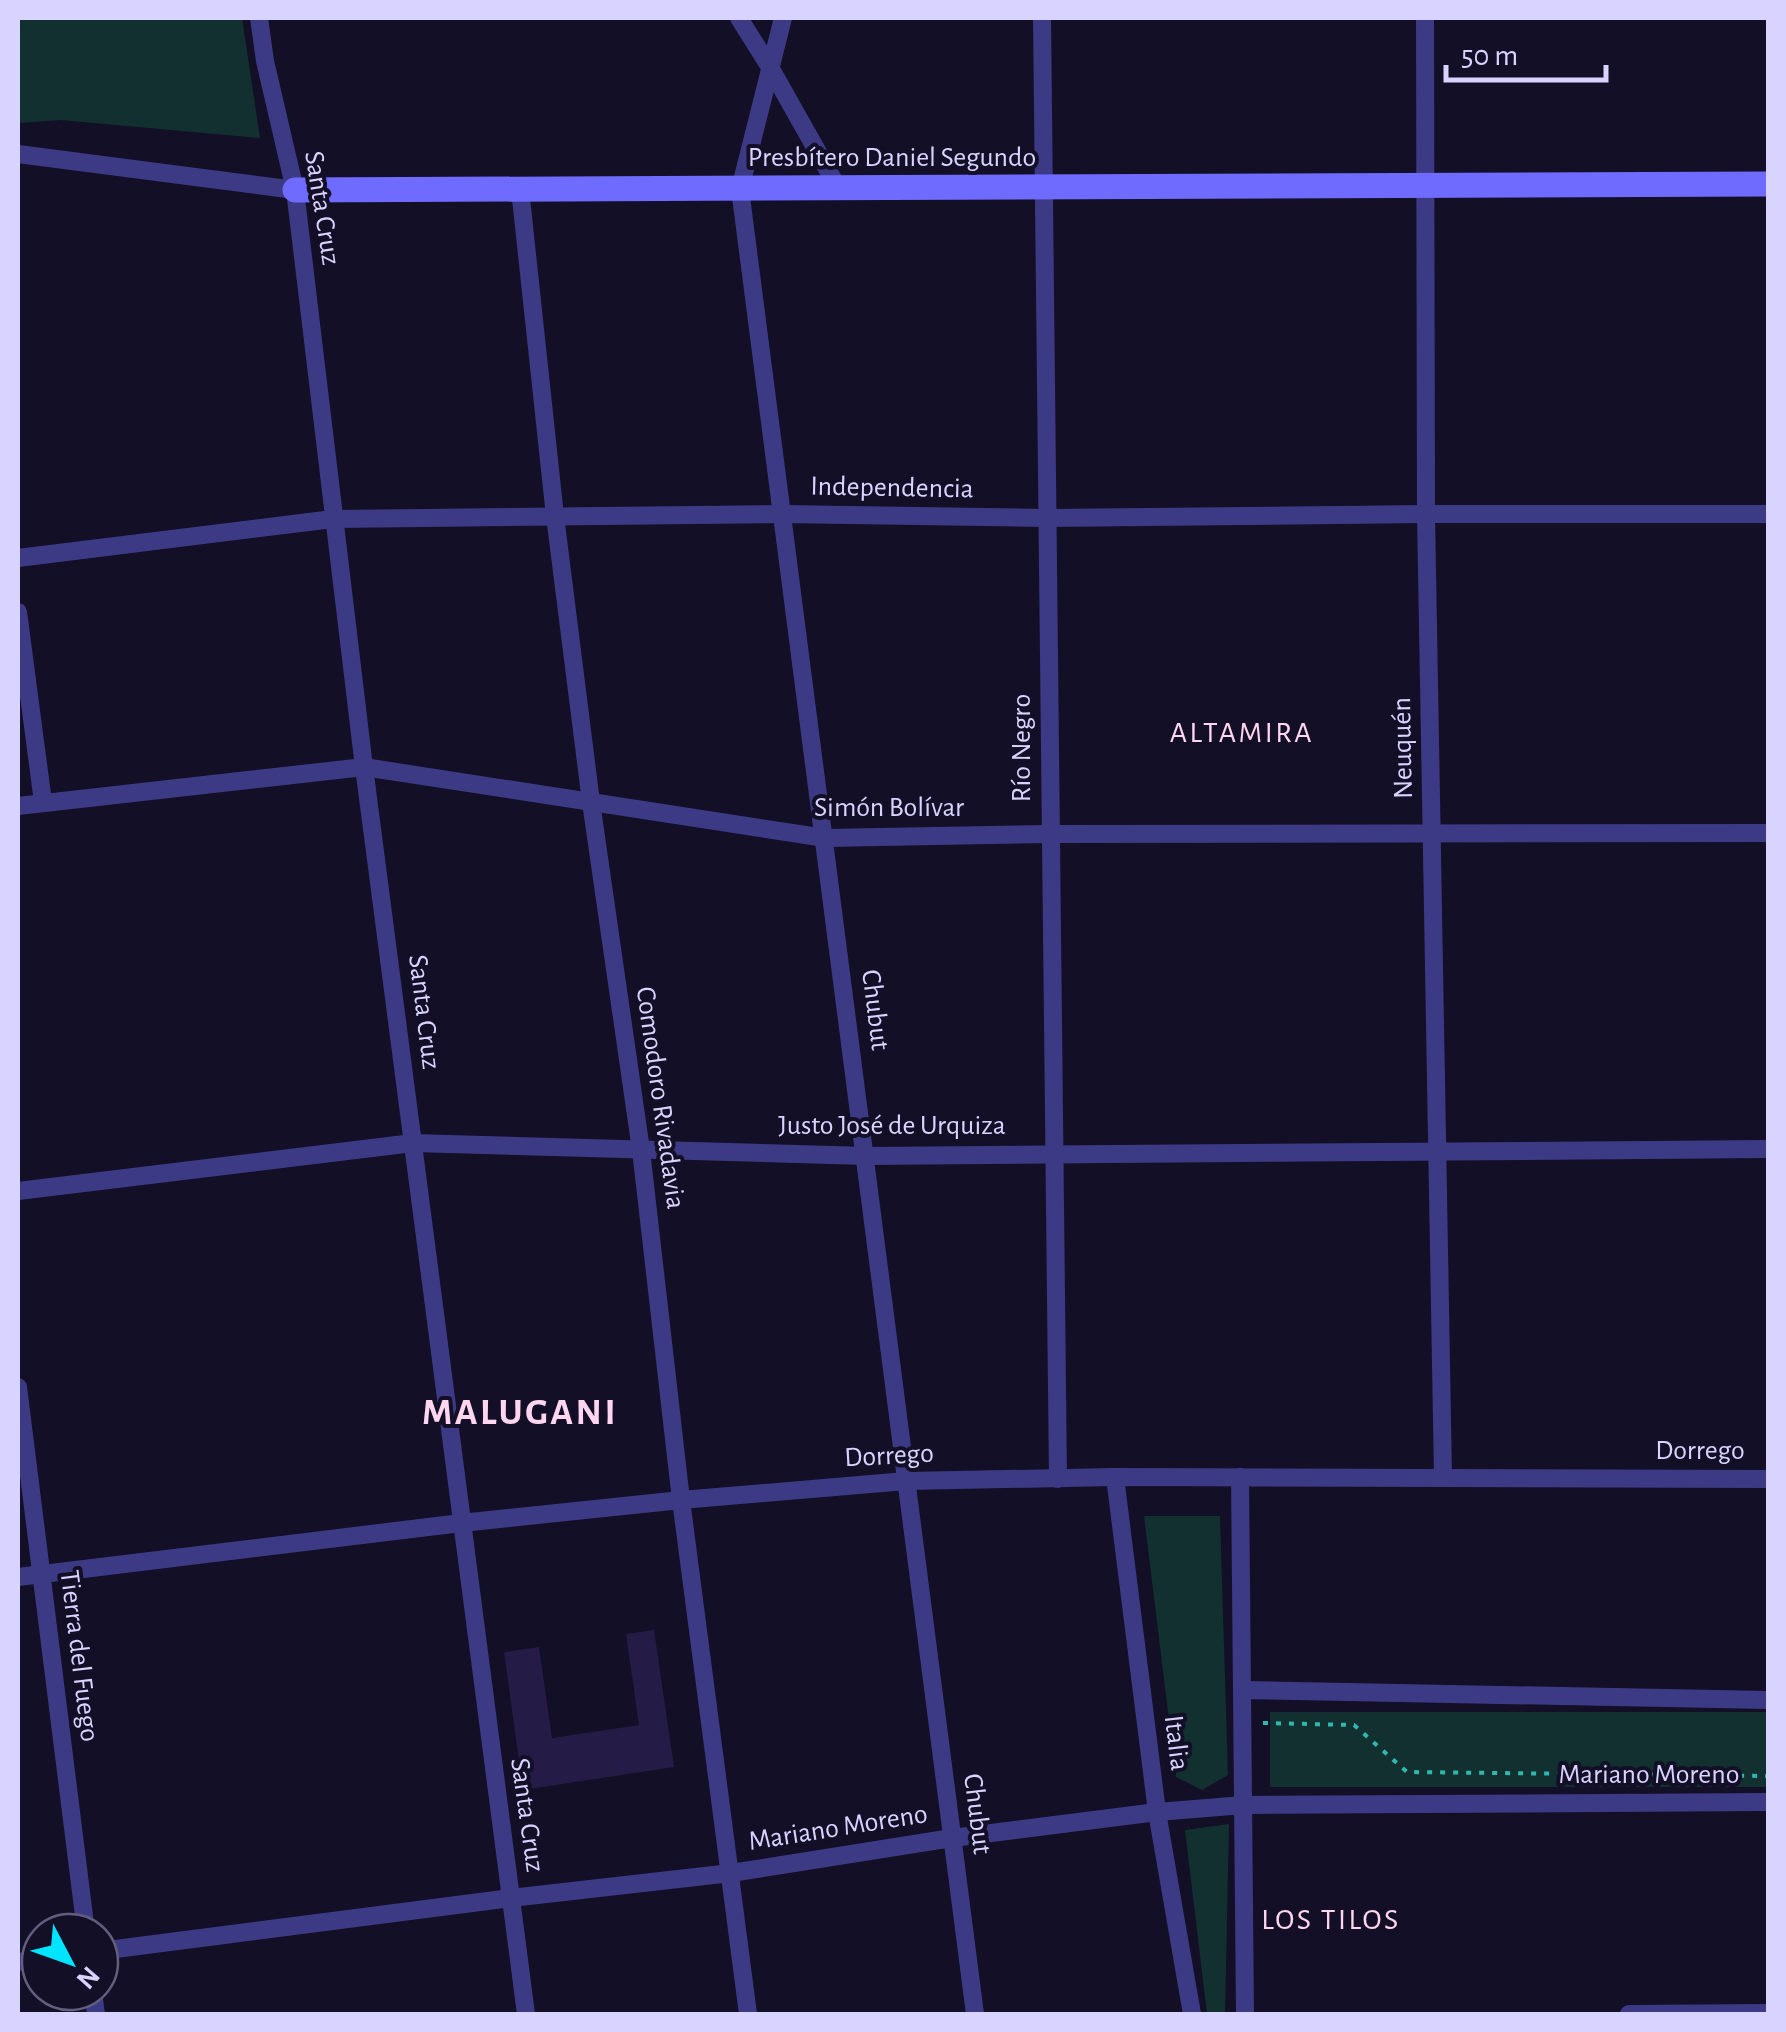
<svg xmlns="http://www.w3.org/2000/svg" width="1786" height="2032" viewBox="0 0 1786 2032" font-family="'Alegreya Sans',sans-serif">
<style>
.green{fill:#12302f}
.building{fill:#241b47}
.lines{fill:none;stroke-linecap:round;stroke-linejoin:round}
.path{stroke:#2fb8b0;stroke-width:4;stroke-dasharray:5 8;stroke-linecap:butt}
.street{stroke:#3d3a85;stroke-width:18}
.secondary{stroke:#6f6bff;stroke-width:25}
.labels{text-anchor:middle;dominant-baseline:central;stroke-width:8;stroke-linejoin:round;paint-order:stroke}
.street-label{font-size:28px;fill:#d9d4ff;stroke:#130f26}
.neighbourhood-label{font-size:30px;letter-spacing:2.5px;fill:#ffd6f0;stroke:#130f26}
.district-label{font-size:38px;font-weight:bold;letter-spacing:2.5px;fill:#ffd6f0;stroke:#130f26}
</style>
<rect width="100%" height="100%" fill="#130f26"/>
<g class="green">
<path d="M18,18H242L260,138L61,120L18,123Z"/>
<path d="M1144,1516H1220L1228,1775L1202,1790L1176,1777Z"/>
<rect x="1270" y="1712" width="498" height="75"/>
<path d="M1229,1824L1225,2014H1207L1185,1830Z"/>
</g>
<path class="building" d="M654,1630L674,1767L523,1790L504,1652L539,1647L552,1738L639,1725L626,1634Z"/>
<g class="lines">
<path class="path" d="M1263,1723L1354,1725L1407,1772L1768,1776"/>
<g class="street">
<path d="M259,18L265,61L295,190L364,767L526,2014"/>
<path d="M739,18L771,69L838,188"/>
<path d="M783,18L740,189L975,2014"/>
<path d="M1042,18L1058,1479"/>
<path d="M1425,18L1426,514L1443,1477"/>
<path d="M18,154L295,190"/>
<path d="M520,189L555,516L591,802L641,1150L681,1500L748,2014"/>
<path d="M18,558L333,519L782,514L1048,518L1426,514H1768"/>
<path d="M18,612L43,802"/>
<path d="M18,806L364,767L825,838L1050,834L1768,833"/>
<path d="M18,1191L413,1143L866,1156L1768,1149"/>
<path d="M18,1387L86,1932"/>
<path d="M1115,1477L1157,1812L1192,2014"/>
<path d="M1240,1477L1245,2014"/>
<path d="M18,1577L461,1523L681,1500L906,1481L1115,1477L1768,1479"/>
<path d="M1242,1690L1768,1700"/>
<path d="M100,1951L511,1898L731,1873L952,1838L1157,1812L1244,1805L1768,1802"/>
<path d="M18,1962L40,1959"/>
<path d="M93,1992L96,2014"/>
<path d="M1629,2014L1768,2013"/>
</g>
<path class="secondary" d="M295,190L1768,184"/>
</g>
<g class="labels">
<g class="street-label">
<text x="892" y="158">Presbítero Daniel Segundo</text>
<text transform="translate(322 208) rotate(81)">Santa Cruz</text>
<text transform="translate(892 488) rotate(1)">Independencia</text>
<text transform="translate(1022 748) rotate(-90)">Río Negro</text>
<text transform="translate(1403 748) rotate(-91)">Neuquén</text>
<text x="889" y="808">Simón Bolívar</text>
<text transform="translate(875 1010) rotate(83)">Chubut</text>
<text transform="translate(424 1012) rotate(83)">Santa Cruz</text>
<text transform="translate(660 1098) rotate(82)">Comodoro Rivadavia</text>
<text x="892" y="1126">Justo José de Urquiza</text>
<text x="1700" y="1451">Dorrego</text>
<text transform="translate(889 1456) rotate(-3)">Dorrego</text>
<text transform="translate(79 1656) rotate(83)">Tierra del Fuego</text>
<text transform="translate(1176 1743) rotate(83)">Italia</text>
<text x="1649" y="1775">Mariano Moreno</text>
<text transform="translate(977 1814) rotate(83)">Chubut</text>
<text transform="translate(527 1815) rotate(82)">Santa Cruz</text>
<text transform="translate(838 1828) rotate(-9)">Mariano Moreno</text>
</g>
<g class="neighbourhood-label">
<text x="1242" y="733">ALTAMIRA</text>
<text x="1331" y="1920">LOS TILOS</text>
</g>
<g class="district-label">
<text x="520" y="1413">MALUGANI</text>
</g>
</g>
<rect width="1786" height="2032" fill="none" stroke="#d9d4ff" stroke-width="40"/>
<g transform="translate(70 1962) rotate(131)"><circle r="48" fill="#130f26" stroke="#625e7d" stroke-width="2.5"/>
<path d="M0-8L18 38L0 25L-18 38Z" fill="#00e5ff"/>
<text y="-15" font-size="28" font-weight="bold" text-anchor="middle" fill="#d9d4ff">N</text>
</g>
<path d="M1446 65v15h160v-15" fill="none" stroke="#d9d4ff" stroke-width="5"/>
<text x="1461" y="65" font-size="30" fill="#d9d4ff" stroke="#130f26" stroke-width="8" paint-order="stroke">50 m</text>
</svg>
